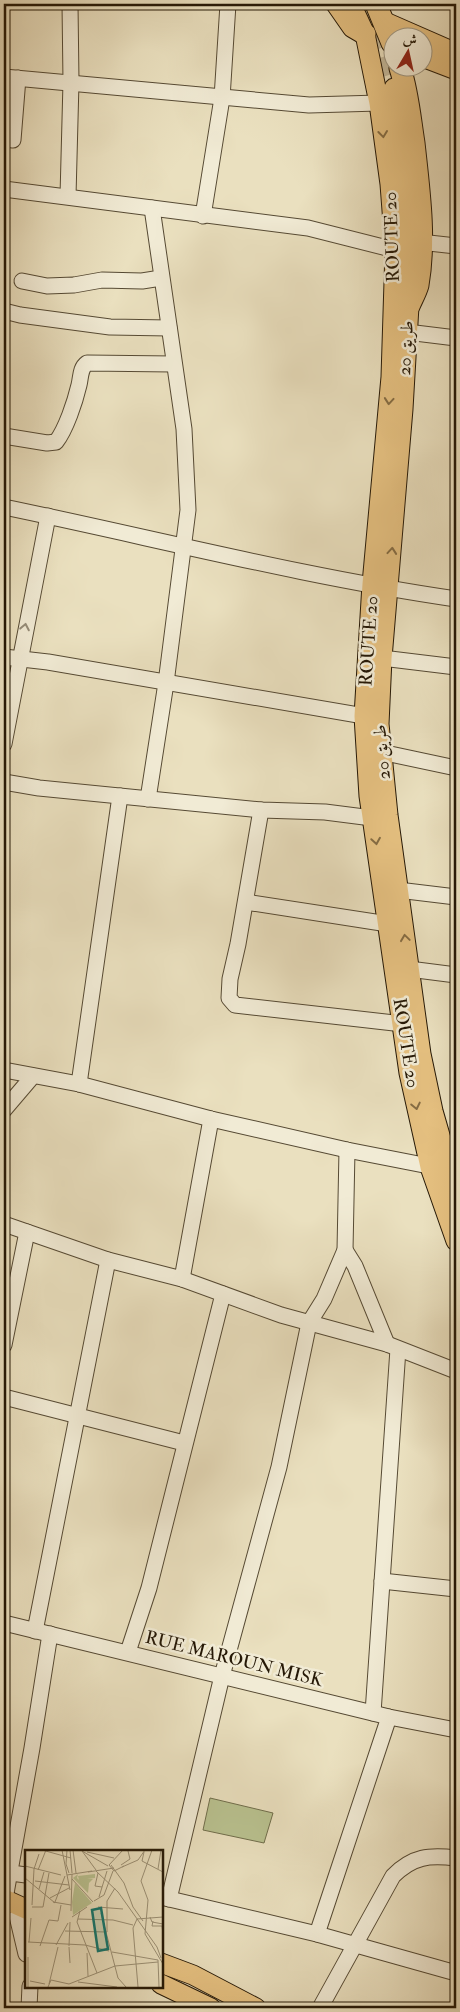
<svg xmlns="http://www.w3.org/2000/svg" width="460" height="2012" viewBox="0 0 460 2012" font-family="'IM FELL Double Pica',Amiri,serif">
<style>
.green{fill:#b9c290;stroke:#6f6d4b}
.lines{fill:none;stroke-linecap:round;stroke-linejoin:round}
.major-tunnel{stroke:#c3b89a;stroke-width:19;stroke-dasharray:19 9;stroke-linecap:butt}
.minor-casing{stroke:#564a34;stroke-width:17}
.major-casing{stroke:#251806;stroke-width:21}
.highway-casing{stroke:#251806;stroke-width:23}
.minor{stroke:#f1ebd5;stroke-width:15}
.major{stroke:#e5c080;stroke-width:19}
.highway{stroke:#e5c080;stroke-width:21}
.oneway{stroke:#856c43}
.oneway2{stroke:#958c78}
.labels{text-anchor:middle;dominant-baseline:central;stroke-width:5;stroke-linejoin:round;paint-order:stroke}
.street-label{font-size:18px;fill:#251806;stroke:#f1ebd5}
.inset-road{fill:none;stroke:#9b9075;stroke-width:1}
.view{fill:#0f766e;fill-opacity:0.15;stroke:#0f766e;stroke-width:2.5}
.inset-edge{fill:none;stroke:#251806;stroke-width:2.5}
</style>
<rect width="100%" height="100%" fill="#eae0bf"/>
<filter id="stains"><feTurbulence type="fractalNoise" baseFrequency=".004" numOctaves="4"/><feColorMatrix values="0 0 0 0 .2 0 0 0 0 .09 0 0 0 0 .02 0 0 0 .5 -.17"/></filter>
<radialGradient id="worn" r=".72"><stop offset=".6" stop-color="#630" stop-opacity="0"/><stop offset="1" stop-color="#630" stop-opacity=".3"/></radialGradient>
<path class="green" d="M210,1798L273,1813L264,1843L203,1830Z"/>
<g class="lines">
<path class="major-tunnel" d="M365,4L380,42L394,88"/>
<g class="minor-casing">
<g id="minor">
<path d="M4,77L309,105L379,103"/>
<path d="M4,139L13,140L18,78"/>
<path d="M4,189L308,228L395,250"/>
<path d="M68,196L71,82L70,4"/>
<path d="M203,216L222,98L228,4"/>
<path d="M420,242L456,246"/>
<path d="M22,281L47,286L74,285L102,280L142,281L161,278"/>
<path d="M4,311L20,315L110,327L169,328"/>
<path d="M407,332L456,338"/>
<path d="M4,436L47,443L56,442C66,429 75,402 79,385C81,377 80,368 87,363L173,364"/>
<path d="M4,507C154,538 304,577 456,599"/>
<path d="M4,657L48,662L364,716"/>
<path d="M382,658L456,667"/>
<path d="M4,744L48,516"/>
<path d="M381,752L456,768"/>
<path d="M4,782L39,788L261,810L325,812L372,818"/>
<path d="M148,799L166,683L188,510L184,429L152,208"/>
<path d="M261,810L238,944L230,979L229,998L235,1005L403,1024"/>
<path d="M398,890L456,897"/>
<path d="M246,902L388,924"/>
<path d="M409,969L456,975"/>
<path d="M4,1070L79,1084L211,1119L347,1150L439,1168"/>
<path d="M79,1084L120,796"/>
<path d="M4,1110L33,1076"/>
<path d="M4,1224L108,1260L182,1279L281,1315L387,1344L456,1371"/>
<path d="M345,1250L355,1266L387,1344"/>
<path d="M182,1279L211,1119"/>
<path d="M4,1345L27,1232"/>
<path d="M4,1397L184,1443"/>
<path d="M382,1581L456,1589"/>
<path d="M4,1623L389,1717L456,1730"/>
<path d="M35,1631L108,1260"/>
<path d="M128,1652L149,1588L223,1294"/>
<path d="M373,1713L398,1349"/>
<path d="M11,1873L26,1875"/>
<path d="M161,1897L317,1934L456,1973"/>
<path d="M5,1899L32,1748L50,1634"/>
<path d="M169,1899L222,1676L279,1467L309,1323L324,1299L345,1250L347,1150"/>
<path d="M17,1916L26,1954"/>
<path d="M317,1934L389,1717"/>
<path d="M29,2008L30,1986"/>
<path d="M320,2008L393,1876C413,1856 429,1855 456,1858"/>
</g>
</g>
<g class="major-casing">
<g id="major">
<path d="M351,4L365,34L379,103L390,184L395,250L391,377L372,584L364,716L369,796L409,1073L430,1167L456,1241"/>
<path d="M383,21L456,53"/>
<path d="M422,57L456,70"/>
<path d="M394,88L407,187L409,236V306L403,409L382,658L379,724L388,815L421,1054L433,1111L456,1191"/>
<path d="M4,1899L26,1909"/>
<path d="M161,1963L193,1975L256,2008"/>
<path d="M161,1984L211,2008"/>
</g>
</g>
<g class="highway-casing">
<g id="highway">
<path d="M337,4L353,27L365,34"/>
<path d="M376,4L392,43"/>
<path d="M400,68C408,92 410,118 414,143C419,189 426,239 418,285C416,292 412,299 409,306"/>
</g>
</g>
<use href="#minor" class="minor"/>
<use href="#major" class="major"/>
<use href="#highway" class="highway"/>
</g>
<defs><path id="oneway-chevron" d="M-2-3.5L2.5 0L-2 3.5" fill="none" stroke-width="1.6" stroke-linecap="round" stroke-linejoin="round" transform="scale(1.25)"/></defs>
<g class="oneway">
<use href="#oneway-chevron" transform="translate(383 134) rotate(83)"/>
<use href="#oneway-chevron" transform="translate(389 401) rotate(95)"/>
<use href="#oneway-chevron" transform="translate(392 551) rotate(-85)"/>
<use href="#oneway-chevron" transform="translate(376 841) rotate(81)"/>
<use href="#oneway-chevron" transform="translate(405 938) rotate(-98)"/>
<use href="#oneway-chevron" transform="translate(416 1106) rotate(78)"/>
</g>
<use class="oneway2" href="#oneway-chevron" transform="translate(25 627) rotate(-79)"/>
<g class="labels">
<g class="street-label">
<text transform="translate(392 237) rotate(-92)">ROUTE 20</text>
<text transform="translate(406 348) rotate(-87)">طريق 20</text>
<text transform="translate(369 641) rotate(-86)">ROUTE 20</text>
<text transform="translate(382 752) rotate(-95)">طريق 20</text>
<text transform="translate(406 1043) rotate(81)">ROUTE 20</text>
<text transform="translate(234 1659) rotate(14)">RUE MAROUN MISK</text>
</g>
</g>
<g transform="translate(25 1850)">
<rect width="138" height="138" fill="#eae0bf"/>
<path d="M53,24L52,28L54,30L53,26L70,24V28L62,29H68L64,33L63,43L48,28ZM50,33L67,53L48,65L47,52Z" fill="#b9c290"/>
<path class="inset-road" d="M17,0L46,8M37,0L45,40M42,0L41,14L44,23M45,0L47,23M48,0L51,23M98,0L84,15L89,21L99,16M127,0L116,31L123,50L120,84L138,114M57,1L83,16M57,1L71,20M62,2L89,8M119,2L117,11L138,22M86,15L99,33L108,57L118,71M96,15L105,9L103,1M0,16L36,25M97,17L113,10L120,0M133,19L136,0M13,20L21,0M71,21L93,42L132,97L136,108M63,22L89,18M73,23L70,36L77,37M42,25L67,21M0,28L30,53M47,29L68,52M10,31L44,35M14,39L19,22M74,47L82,21M25,48L44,38M69,51L79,45L88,21M28,52L46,55M30,52L40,26M7,55L9,19L14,4M7,57H18L24,23M73,57L98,59M46,61L47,24M55,61L52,72L72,123M76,63L93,128L101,137M47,67L62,57M125,67L127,72L138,74M53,69L88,70L108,75M128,71L127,76H137L138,84M40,81L82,82V51L90,38M3,92L60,95L84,101M4,92L6,68M31,95L43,73M15,96L24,70L33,71L36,55M44,96L45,72M44,97L45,113M87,102L133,110L134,137M62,103L63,126M3,107V137M5,131L20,134M53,132L92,137M24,134L33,97M23,137L26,130L44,134L90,116L133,112M113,137L108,78L112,69L138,67"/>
<path class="view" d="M76,58L83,99L73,101L67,60Z"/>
<rect width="138" height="138" class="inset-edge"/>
</g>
<rect width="460" height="2012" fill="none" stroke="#eae0bf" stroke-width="20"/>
<rect x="5" y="5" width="450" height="2002" fill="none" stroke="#251806" stroke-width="2.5"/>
<rect x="10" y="10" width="440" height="1992" fill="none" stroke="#251806"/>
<g transform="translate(408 52) rotate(9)"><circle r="24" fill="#f1ebd5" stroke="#9f9782"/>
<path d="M0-4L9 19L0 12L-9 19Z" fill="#8f2418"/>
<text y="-8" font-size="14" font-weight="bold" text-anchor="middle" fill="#251806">ش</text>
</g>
<rect width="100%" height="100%" filter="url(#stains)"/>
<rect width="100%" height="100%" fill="url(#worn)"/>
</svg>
